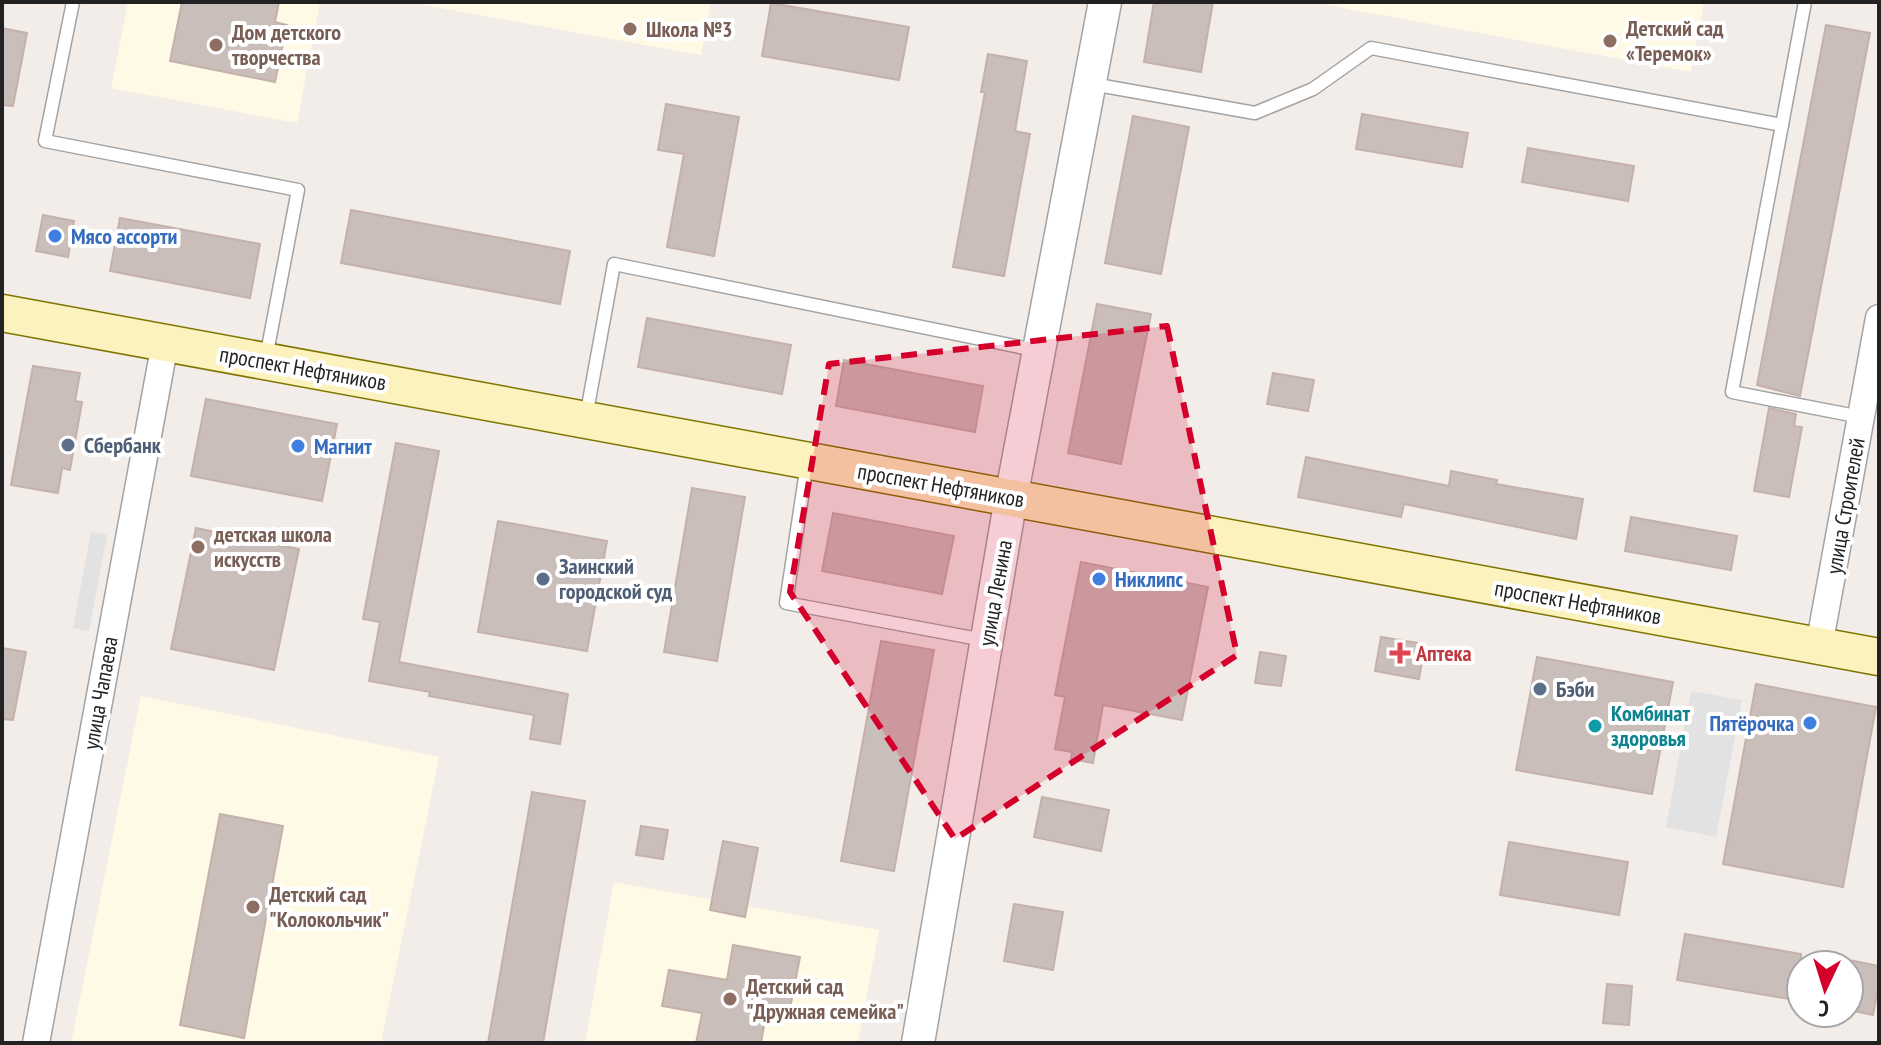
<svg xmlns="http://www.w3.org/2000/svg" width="1881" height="1045" viewBox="0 0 1881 1045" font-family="'PT Sans Narrow',sans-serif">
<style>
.education{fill:#fffae5}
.parking{fill:#e2e2e2}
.building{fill:#cabebb;stroke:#c5b0aa;stroke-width:2}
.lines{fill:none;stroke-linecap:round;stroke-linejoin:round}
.service-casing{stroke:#a3a3a3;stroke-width:15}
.minor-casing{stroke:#a3a3a3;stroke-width:29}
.tertiary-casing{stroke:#a3a3a3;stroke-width:35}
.secondary-casing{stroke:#807401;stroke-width:39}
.service{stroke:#fff;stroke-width:12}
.minor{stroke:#fff;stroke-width:26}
.tertiary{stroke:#fff;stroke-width:32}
.secondary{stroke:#fcf2bd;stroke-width:36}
.marked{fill:#d4002b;fill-opacity:0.2;stroke:#d4002b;stroke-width:6;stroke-dasharray:16 10;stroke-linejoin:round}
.education-dot{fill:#8d6e63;stroke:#fff;stroke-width:3}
.shop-dot{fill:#3f7fe0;stroke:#fff;stroke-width:3}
.service-dot{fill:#5c6f8a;stroke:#fff;stroke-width:3}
.health-dot{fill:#e0444e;stroke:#fff;stroke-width:3}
.culture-dot{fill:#0f9aa8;stroke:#fff;stroke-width:3}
.labels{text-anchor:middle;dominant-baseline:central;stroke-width:8;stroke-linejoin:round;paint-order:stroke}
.education-label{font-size:22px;font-weight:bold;fill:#785e54;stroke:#fff;text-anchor:start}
.shop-label{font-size:22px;font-weight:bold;fill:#366cbe;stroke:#fff;text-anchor:start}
.street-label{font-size:22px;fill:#222;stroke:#fff}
.service-label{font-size:22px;font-weight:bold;fill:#4e5e75;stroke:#fff;text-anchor:start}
.health-label{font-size:22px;font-weight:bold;fill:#be3a42;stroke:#fff;text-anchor:start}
.culture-label{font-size:22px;font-weight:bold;fill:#0d838f;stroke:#fff;text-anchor:start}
</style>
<rect width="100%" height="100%" fill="#f2ede8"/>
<g class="education">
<path d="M128,2H320L297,123L111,88Z"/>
<path d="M407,2H711L701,55Z"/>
<path d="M1311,2H1704L1691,72Z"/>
<path d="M141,696L439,757L381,1043H71Z"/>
<path d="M614,882L879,930L858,1043H585Z"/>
</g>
<g class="parking">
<path d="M91,532L107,535L89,631L73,628Z"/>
<path d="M1691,691L1742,700L1716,837L1666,827Z"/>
</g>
<g class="building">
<path d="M182,2H279L275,22L287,25L275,82L170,61Z"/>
<path d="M1154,2H1213L1201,72L1144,62Z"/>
<path d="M771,3L909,27L899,80L762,56Z"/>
<path d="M1826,25L1870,33L1800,396L1757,385Z"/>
<path d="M2,28L27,33L13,106L2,105Z"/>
<path d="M988,54L1027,61L1015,131L1030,134L1004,276L953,267L985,92H981Z"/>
<path d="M666,104L739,117L714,256L667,247L684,154L658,150Z"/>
<path d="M1362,114L1468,133L1462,167L1356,149Z"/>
<path d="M1133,116L1189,127L1161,274L1105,263Z"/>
<path d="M1528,148L1634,166L1628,201L1522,182Z"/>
<path d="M351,210L570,251L560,304L341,263Z"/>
<path d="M43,215L74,221L68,257L36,251Z"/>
<path d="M120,218L260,244L250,298L110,271Z"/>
<path d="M1097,304L1151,314L1121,464L1068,453Z"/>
<path d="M647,318L791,345L782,394L638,367Z"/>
<path d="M844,360L983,386L975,432L836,406Z"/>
<path d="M33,366L80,373L75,401L82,402L70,470L62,468L58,493L11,485Z"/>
<path d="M1273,373L1314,380L1308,411L1267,404Z"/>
<path d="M206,399L337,424L322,501L191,476Z"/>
<path d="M1769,408L1796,414L1794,426L1802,427L1789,497L1754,491Z"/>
<path d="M396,443L439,451L399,662L568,694L560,744L530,739L534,715L429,696L430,692L369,681L380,622L363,619Z"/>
<path d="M1306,457L1449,486L1451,471L1497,480L1496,484L1583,499L1576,539L1404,504L1401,517L1298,497Z"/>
<path d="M692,488L745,497L717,661L664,652Z"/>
<path d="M833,513L954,536L942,594L822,571Z"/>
<path d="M1631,517L1737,536L1731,570L1625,551Z"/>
<path d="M498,521L607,541L587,651L478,632Z"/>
<path d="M196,528L299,549L274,670L171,649Z"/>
<path d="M1081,562L1208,587L1182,720L1103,705L1093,763L1071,759L1072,752L1055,749L1065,697L1055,695Z"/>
<path d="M1381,637L1425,644L1419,679L1375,671Z"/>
<path d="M881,641L934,650L894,871L841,861Z"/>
<path d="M2,648L26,652L13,720L2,719Z"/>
<path d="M1260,652L1286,656L1281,686L1255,683Z"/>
<path d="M1537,657L1673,682L1652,794L1516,770Z"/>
<path d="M1756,684L1876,707L1843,887L1723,864Z"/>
<path d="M532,792L585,801L543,1043H488Z"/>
<path d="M1042,797L1109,810L1101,851L1034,837Z"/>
<path d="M220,814L283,826L244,1038L180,1025Z"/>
<path d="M641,826L668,830L663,859L636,855Z"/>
<path d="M723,841L758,848L745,917L710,910Z"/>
<path d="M1509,842L1628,862L1619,915L1500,895Z"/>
<path d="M1014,904L1063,912L1053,970L1004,961Z"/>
<path d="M1685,934L1801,954V1001L1677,980Z"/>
<path d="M733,945L800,957L788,1019L766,1015L761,1043H696L702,1013L662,1006L669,970L727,980Z"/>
<path d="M1849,960L1879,966V983L1873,1015L1849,1010Z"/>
<path d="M1607,984L1632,986L1629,1025L1603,1023Z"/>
</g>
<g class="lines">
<g class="service-casing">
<g id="service">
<path d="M73,2L45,141L298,190L266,358"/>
<path d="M1805,2L1732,392L1861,417"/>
<path d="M1092,84L1255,113L1313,89L1371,48L1782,125"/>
<path d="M586,417L614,264L1039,351"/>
<path d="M807,464L786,603L984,640"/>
</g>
</g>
<g class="minor-casing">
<g id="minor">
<path d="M1819,646L1879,318"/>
<path d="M36,1043L165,343"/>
</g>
</g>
<g class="tertiary-casing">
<path id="tertiary" d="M918,1043L1011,498L1105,2"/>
</g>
<g class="secondary-casing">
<path id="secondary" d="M2,313L1879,657"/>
</g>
<use href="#service" class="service"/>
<use href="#minor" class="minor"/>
<use href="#tertiary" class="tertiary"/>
<use href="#secondary" class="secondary"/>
</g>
<path class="marked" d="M1167,326L1237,655L955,839L790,592L829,364Z"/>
<g class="education-dot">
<circle cx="630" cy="29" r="8"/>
<circle cx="1610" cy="41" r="8"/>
<circle cx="216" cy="45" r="8"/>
<circle cx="198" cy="547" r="8"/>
<circle cx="253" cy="907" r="8"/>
<circle cx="730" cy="999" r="8"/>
</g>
<g class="shop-dot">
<circle cx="55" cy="236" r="8"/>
<circle cx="298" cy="446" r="8"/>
<circle cx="1099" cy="579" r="8"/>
<circle cx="1810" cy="723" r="8"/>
</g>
<g class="service-dot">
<circle cx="68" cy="445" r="8"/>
<circle cx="543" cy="579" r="8"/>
<circle cx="1540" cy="689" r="8"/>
</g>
<path class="health-dot" d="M1396 641h8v8h8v8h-8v8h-8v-8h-8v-8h8z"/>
<circle class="culture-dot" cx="1595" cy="726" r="8"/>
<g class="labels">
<g class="education-label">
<text x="1626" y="28">Детский сад<tspan x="1626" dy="25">«Теремок»</tspan></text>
<text x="646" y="29">Школа №3</text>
<text x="232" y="32">Дом детского<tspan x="232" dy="25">творчества</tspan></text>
<text x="214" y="534">детская школа<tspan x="214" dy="25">искусств</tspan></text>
<text x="269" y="894">Детский сад<tspan x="269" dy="25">"Колокольчик"</tspan></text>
<text x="746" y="986">Детский сад<tspan x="746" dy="25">"Дружная семейка"</tspan></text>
</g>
<g class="shop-label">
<text x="71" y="236">Мясо ассорти</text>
<text x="314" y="446">Магнит</text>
<text x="1115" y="579">Никлипс</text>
<text x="1794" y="723" text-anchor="end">Пятёрочка</text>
</g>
<g class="street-label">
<text transform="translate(303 368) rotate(10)">проспект Нефтяников</text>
<text transform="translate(941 485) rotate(10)">проспект Нефтяников</text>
<text transform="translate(1845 506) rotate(-80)">улица Строителей</text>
<text transform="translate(995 593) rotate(-80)">улица Ленина</text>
<text transform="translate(1578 602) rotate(10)">проспект Нефтяников</text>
<text transform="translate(100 693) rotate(-80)">улица Чапаева</text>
</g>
<g class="service-label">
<text x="84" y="445">Сбербанк</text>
<text x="559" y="566">Заинский<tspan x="559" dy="25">городской суд</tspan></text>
<text x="1556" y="689">Бэби</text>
</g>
<g class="health-label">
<text x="1416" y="653">Аптека</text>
</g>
<g class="culture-label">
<text x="1611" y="713">Комбинат<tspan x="1611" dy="25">здоровья</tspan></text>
</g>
</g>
<rect width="1881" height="1045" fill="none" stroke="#222222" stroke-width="8"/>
<g transform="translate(1825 989) rotate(184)"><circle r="38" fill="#ffffff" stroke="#a7a7a7" stroke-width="2"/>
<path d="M0-6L14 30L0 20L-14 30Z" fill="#d4002b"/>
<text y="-12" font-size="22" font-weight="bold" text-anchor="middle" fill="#222222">С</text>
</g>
</svg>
